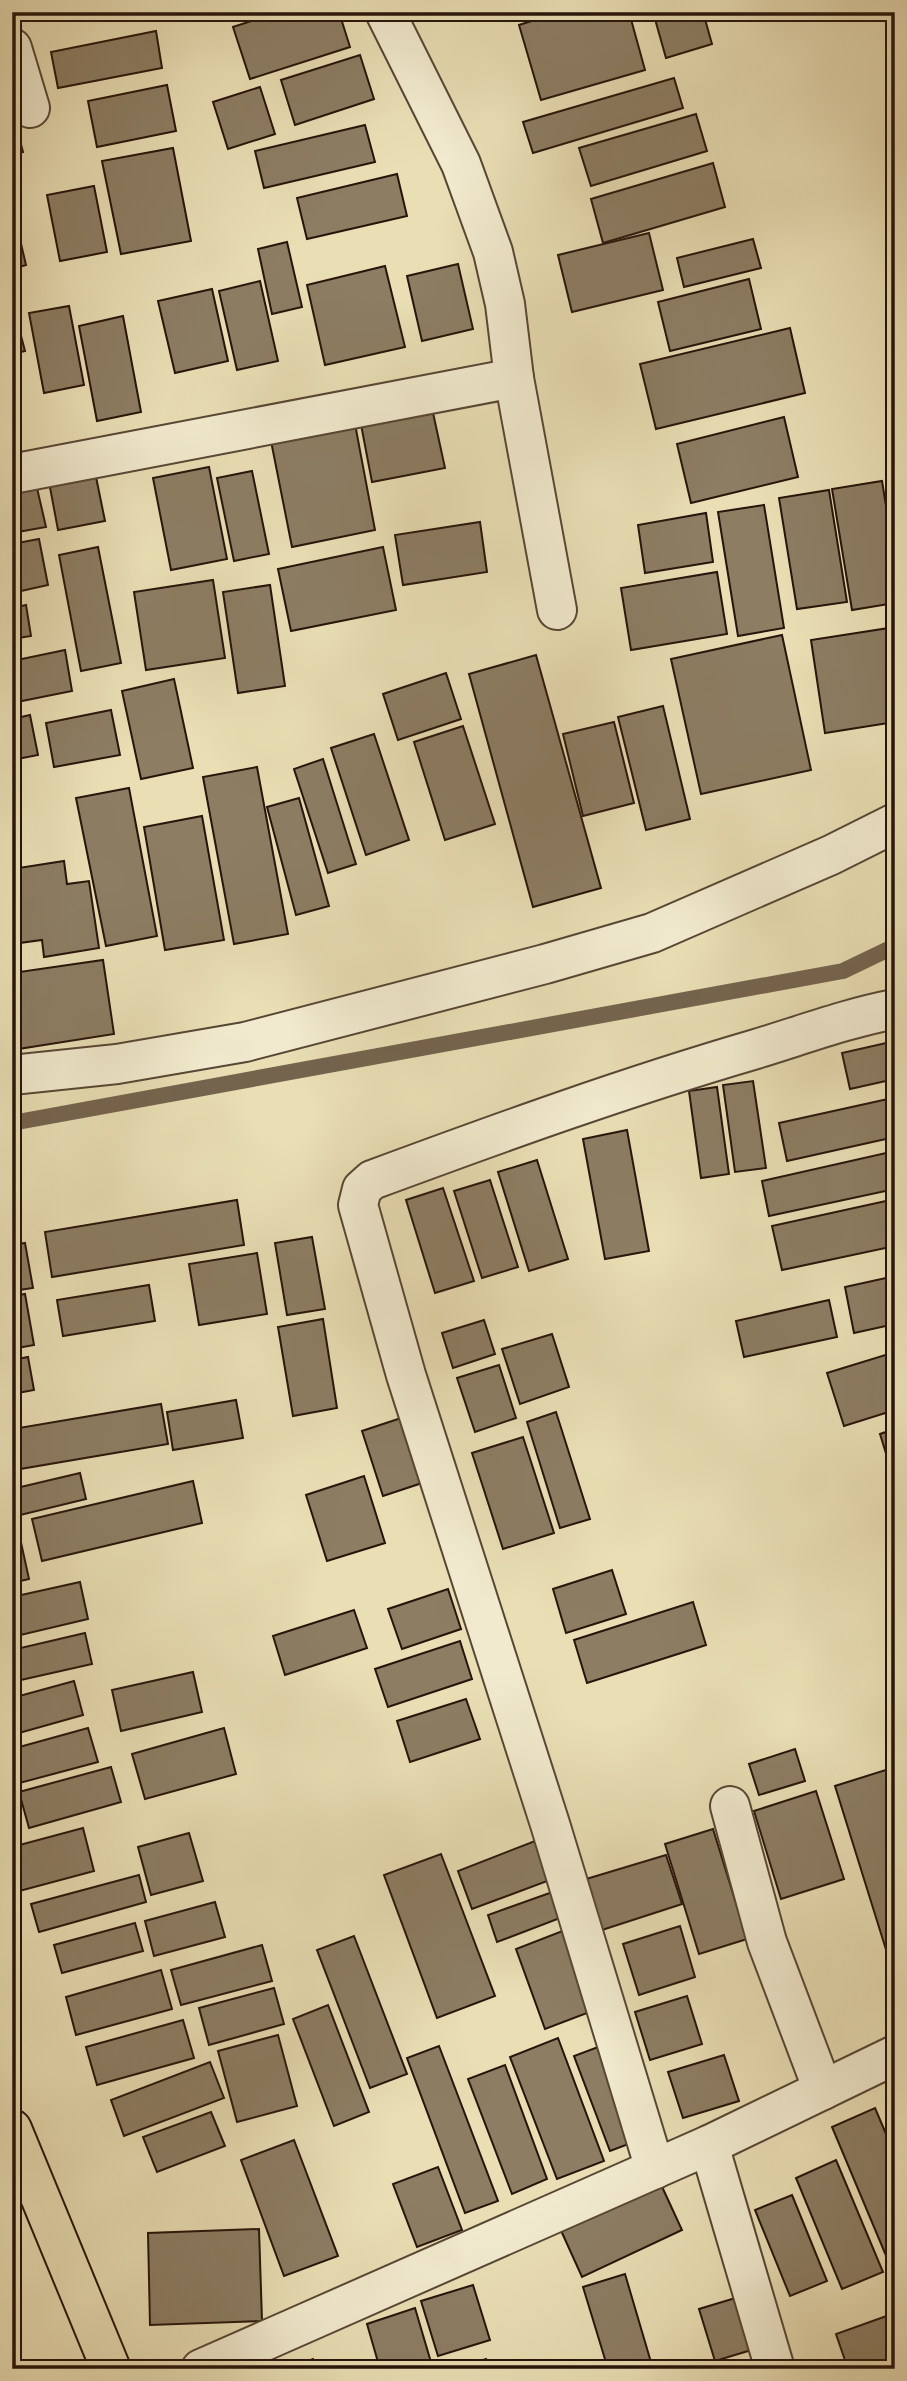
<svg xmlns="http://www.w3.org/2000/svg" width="907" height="2381" viewBox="0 0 907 2381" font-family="'IM FELL French Canon',serif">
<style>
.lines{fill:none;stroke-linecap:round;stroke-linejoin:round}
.stream{stroke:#74644e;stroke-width:16}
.building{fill:#8c7d63;stroke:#27140b;stroke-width:2}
.minor-casing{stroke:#584635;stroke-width:42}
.major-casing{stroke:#27140b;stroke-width:42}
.minor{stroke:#f1eace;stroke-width:38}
.major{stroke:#e9deb4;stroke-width:38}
</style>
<rect width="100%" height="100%" fill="#e9deb4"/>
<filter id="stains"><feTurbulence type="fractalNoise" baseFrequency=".00286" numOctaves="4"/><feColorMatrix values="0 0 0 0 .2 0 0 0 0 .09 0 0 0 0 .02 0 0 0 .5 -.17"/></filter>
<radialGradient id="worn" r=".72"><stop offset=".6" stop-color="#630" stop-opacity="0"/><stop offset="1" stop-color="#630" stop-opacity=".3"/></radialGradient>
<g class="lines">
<path class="stream" d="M12,1123L843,971L895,946"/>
</g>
<g class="building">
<path d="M279,12H339L350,47L250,79L233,27Z"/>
<path d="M560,12H629L645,70L541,100L519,25Z"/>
<path d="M653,12H703L712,44L666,58Z"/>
<path d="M156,31L162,68L58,88L51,52Z"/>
<path d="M360,55L374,99L295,125L281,80Z"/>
<path d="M674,78L683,108L533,153L523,122Z"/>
<path d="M167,85L176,131L97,147L88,101Z"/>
<path d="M260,87L275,134L228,149L213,102Z"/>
<path d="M12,110L23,152L12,155Z"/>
<path d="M696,114L707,151L591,186L579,148Z"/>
<path d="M365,125L375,162L264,188L255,151Z"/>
<path d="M173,148L191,241L121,254L102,161Z"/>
<path d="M713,163L725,207L603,243L591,199Z"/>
<path d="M397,174L407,216L307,239L297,198Z"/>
<path d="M94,186L107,252L60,261L47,195Z"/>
<path d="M14,214L26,265L12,269V215Z"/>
<path d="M649,233L663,290L572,312L558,255Z"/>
<path d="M753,239L761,268L684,287L677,258Z"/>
<path d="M287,242L302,307L272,314L258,249Z"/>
<path d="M458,264L473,329L422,341L407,276Z"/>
<path d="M385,266L405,347L325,365L307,285Z"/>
<path d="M749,279L761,329L670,351L658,302Z"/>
<path d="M260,281L278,361L237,370L219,291Z"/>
<path d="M212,289L228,361L175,373L158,301Z"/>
<path d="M69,306L84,385L44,393L29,313Z"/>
<path d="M123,316L141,412L97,421L79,326Z"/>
<path d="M16,317L25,351L12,354V318Z"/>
<path d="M790,328L805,393L656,429L640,364Z"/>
<path d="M430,399L445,468L372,482L359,414Z"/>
<path d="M784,417L798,477L691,503L677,444Z"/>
<path d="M355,424L375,530L292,547L271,441Z"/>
<path d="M209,467L227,559L171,570L153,478Z"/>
<path d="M252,471L269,554L234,561L217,478Z"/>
<path d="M95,472L105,521L58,530L49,482Z"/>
<path d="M882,481L895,561V603L852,610L832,489Z"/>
<path d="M37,488L46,527L12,533V493Z"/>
<path d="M829,490L847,602L797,609L779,498Z"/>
<path d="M764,505L784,628L738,636L718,512Z"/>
<path d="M706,513L713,562L645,573L638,525Z"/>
<path d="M480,522L487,572L403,585L395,535Z"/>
<path d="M39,539L48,585L12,593V544Z"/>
<path d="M98,547L121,663L81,671L59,555Z"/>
<path d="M383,547L396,610L291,631L278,569Z"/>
<path d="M717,572L727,634L631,650L621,588Z"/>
<path d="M213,580L225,658L146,670L134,592Z"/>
<path d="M270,585L285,686L238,693L223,592Z"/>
<path d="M26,605L31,636L12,639V608Z"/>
<path d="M889,628L895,665V722L825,733L811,640Z"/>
<path d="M782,635L811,770L701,794L671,659Z"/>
<path d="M65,650L72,691L12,703V661Z"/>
<path d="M536,655L601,888L533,907L469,674Z"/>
<path d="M446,673L461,719L398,740L383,694Z"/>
<path d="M174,679L193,768L141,779L122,691Z"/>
<path d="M663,706L690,819L646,830L618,717Z"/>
<path d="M111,710L120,755L54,767L46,723Z"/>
<path d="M30,715L38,755L12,760V719Z"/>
<path d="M614,722L634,803L583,816L563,734Z"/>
<path d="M463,726L495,824L445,840L414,742Z"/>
<path d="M374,734L409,840L366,855L331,748Z"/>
<path d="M323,759L356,864L328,873L294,769Z"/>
<path d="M257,767L288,934L234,944L203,777Z"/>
<path d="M129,788L157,936L106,946L76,798Z"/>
<path d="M299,798L329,906L296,915L267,807Z"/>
<path d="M202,816L224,940L165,950L144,827Z"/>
<path d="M64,861L67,884L89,881L99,948L44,957L42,940L12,944V869Z"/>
<path d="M103,960L114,1034L12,1050V973Z"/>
<path d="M895,1041V1079L850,1089L842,1053Z"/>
<path d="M753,1081L766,1168L735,1172L723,1085Z"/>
<path d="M717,1087L729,1174L701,1178L689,1091Z"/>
<path d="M888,1099L895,1137L787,1161L779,1123Z"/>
<path d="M627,1130L649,1251L605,1259L583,1139Z"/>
<path d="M895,1151V1189L769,1216L762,1181Z"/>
<path d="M537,1160L568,1259L529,1271L498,1172Z"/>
<path d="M490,1180L518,1267L482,1278L454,1191Z"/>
<path d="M443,1188L474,1281L435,1293L406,1200Z"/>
<path d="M895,1199V1246L782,1270L772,1226Z"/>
<path d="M237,1200L244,1245L52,1277L45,1232Z"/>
<path d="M312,1237L325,1309L287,1315L275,1243Z"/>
<path d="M25,1243L33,1288L12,1291V1245Z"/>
<path d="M257,1253L267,1314L199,1325L189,1264Z"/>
<path d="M895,1276V1324L854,1333L845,1287Z"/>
<path d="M149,1285L155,1321L63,1336L57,1300Z"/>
<path d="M25,1294L34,1345L12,1349V1296Z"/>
<path d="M829,1300L837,1337L744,1357L736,1321Z"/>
<path d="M323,1319L337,1408L293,1416L278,1327Z"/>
<path d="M484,1320L495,1354L453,1368L442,1333Z"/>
<path d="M552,1334L569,1387L520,1404L502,1349Z"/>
<path d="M895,1352V1410L844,1426L827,1373Z"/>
<path d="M28,1357L34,1390L12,1394V1360Z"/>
<path d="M499,1365L516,1418L475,1432L457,1378Z"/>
<path d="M236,1400L243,1438L173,1450L167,1412Z"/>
<path d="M161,1404L168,1444L20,1469L13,1429Z"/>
<path d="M556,1412L590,1519L560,1528L527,1422Z"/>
<path d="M401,1418L422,1483L383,1496L362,1431Z"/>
<path d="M895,1429V1473H892L880,1434Z"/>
<path d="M523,1437L554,1533L503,1549L472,1453Z"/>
<path d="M80,1473L86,1499L12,1517V1489Z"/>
<path d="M364,1476L385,1543L327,1561L306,1495Z"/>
<path d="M193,1481L202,1523L42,1561L32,1519Z"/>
<path d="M20,1538L29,1579L12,1583V1540Z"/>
<path d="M612,1570L626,1614L566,1633L553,1589Z"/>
<path d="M80,1582L88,1619L12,1637V1597Z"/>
<path d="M448,1589L461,1629L402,1649L388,1609Z"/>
<path d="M693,1602L706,1645L587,1683L574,1640Z"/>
<path d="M354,1610L367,1648L285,1675L273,1636Z"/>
<path d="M85,1633L92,1664L12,1682V1650Z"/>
<path d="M460,1641L472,1679L388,1707L375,1669Z"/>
<path d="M193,1672L202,1712L121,1731L112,1690Z"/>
<path d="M74,1681L83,1715L12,1735V1698Z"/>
<path d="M466,1699L480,1739L410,1762L397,1721Z"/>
<path d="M88,1728L98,1762L12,1785V1749Z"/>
<path d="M224,1728L236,1774L145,1799L132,1754Z"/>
<path d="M795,1749L805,1781L759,1795L749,1764Z"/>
<path d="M111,1767L121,1802L29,1828L19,1792Z"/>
<path d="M895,1767V1954L888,1956L835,1786Z"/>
<path d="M816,1791L844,1879L781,1899L754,1811Z"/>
<path d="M83,1828L94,1871L12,1893V1847Z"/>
<path d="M713,1829L747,1939L699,1954L665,1844Z"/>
<path d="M189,1833L203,1881L151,1895L138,1847Z"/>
<path d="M535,1841L550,1880L472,1909L458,1871Z"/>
<path d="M441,1854L495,1996L437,2018L384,1875Z"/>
<path d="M666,1855L682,1904L599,1931L583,1880Z"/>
<path d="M139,1875L146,1902L39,1932L31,1904Z"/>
<path d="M558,1890L568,1915L497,1942L488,1915Z"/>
<path d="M215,1902L225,1937L154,1956L145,1921Z"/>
<path d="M135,1923L143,1951L62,1973L54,1945Z"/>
<path d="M680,1926L695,1977L639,1995L623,1944Z"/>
<path d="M565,1930L595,2010L545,2029L516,1949Z"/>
<path d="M354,1936L407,2074L370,2088L317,1950Z"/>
<path d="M262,1945L272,1981L181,2005L171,1970Z"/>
<path d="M161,1970L172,2009L76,2035L66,1997Z"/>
<path d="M274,1988L284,2024L209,2045L199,2008Z"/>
<path d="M687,1996L702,2044L650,2060L635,2012Z"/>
<path d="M328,2005L369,2112L334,2126L293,2019Z"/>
<path d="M183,2020L194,2058L97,2085L86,2047Z"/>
<path d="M278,2035L297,2106L237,2122L218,2051Z"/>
<path d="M558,2038L604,2161L557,2179L510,2057Z"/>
<path d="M606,2044L642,2139L610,2151L574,2056Z"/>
<path d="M439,2046L498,2201L465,2213L407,2058Z"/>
<path d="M724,2055L739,2101L683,2118L668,2072Z"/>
<path d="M210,2062L224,2098L124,2136L111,2100Z"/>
<path d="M505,2065L547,2179L512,2194L468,2079Z"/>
<path d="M875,2108L895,2155V2277L832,2127Z"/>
<path d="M211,2112L225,2146L157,2172L143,2137Z"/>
<path d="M294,2140L338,2256L284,2276L241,2160Z"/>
<path d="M836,2160L883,2272L842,2289L796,2178Z"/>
<path d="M438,2167L462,2230L417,2247L393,2184Z"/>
<path d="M658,2178L682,2230L582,2277L558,2224Z"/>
<path d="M792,2195L827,2281L790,2296L755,2210Z"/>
<path d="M259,2229L262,2321L150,2325L148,2233Z"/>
<path d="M625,2274L653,2369H608L583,2287Z"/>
<path d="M473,2285L490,2340L438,2356L421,2301Z"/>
<path d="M742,2296L758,2348L715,2361L699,2309Z"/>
<path d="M415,2308L433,2369H380L367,2324Z"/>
<path d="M895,2313V2369H848L836,2334Z"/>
<path d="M313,2359L317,2369H287Z"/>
<path d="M486,2359L489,2369H455Z"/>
</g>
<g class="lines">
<g class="minor-casing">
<g id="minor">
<path d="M385,12L461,164L493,252L505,304L514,378L557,610"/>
<path d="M12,48L30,108"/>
<path d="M12,474L514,378"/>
<path d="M12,1075L117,1064L245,1042L545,964L652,933L831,855L895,823"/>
<path d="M730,1806L767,1942L823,2090"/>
<path d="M709,2145L775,2369"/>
<path d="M655,2169L550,1824L406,1375L358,1205L362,1189L372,1180C499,1133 626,1087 756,1049C802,1035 848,1018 895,1009"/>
<path d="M201,2369L709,2145L895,2055"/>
</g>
</g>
<g class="major-casing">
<path id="major" d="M12,2129L111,2369"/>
</g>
<use href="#minor" class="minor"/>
<use href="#major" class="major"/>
</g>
<rect width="907" height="2381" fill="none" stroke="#e9deb4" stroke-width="42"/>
<rect x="14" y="14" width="879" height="2353" fill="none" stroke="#27140b" stroke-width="3.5"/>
<rect x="21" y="21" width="865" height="2339" fill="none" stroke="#27140b" stroke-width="2"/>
<rect width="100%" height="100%" filter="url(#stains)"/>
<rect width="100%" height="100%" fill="url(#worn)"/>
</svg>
